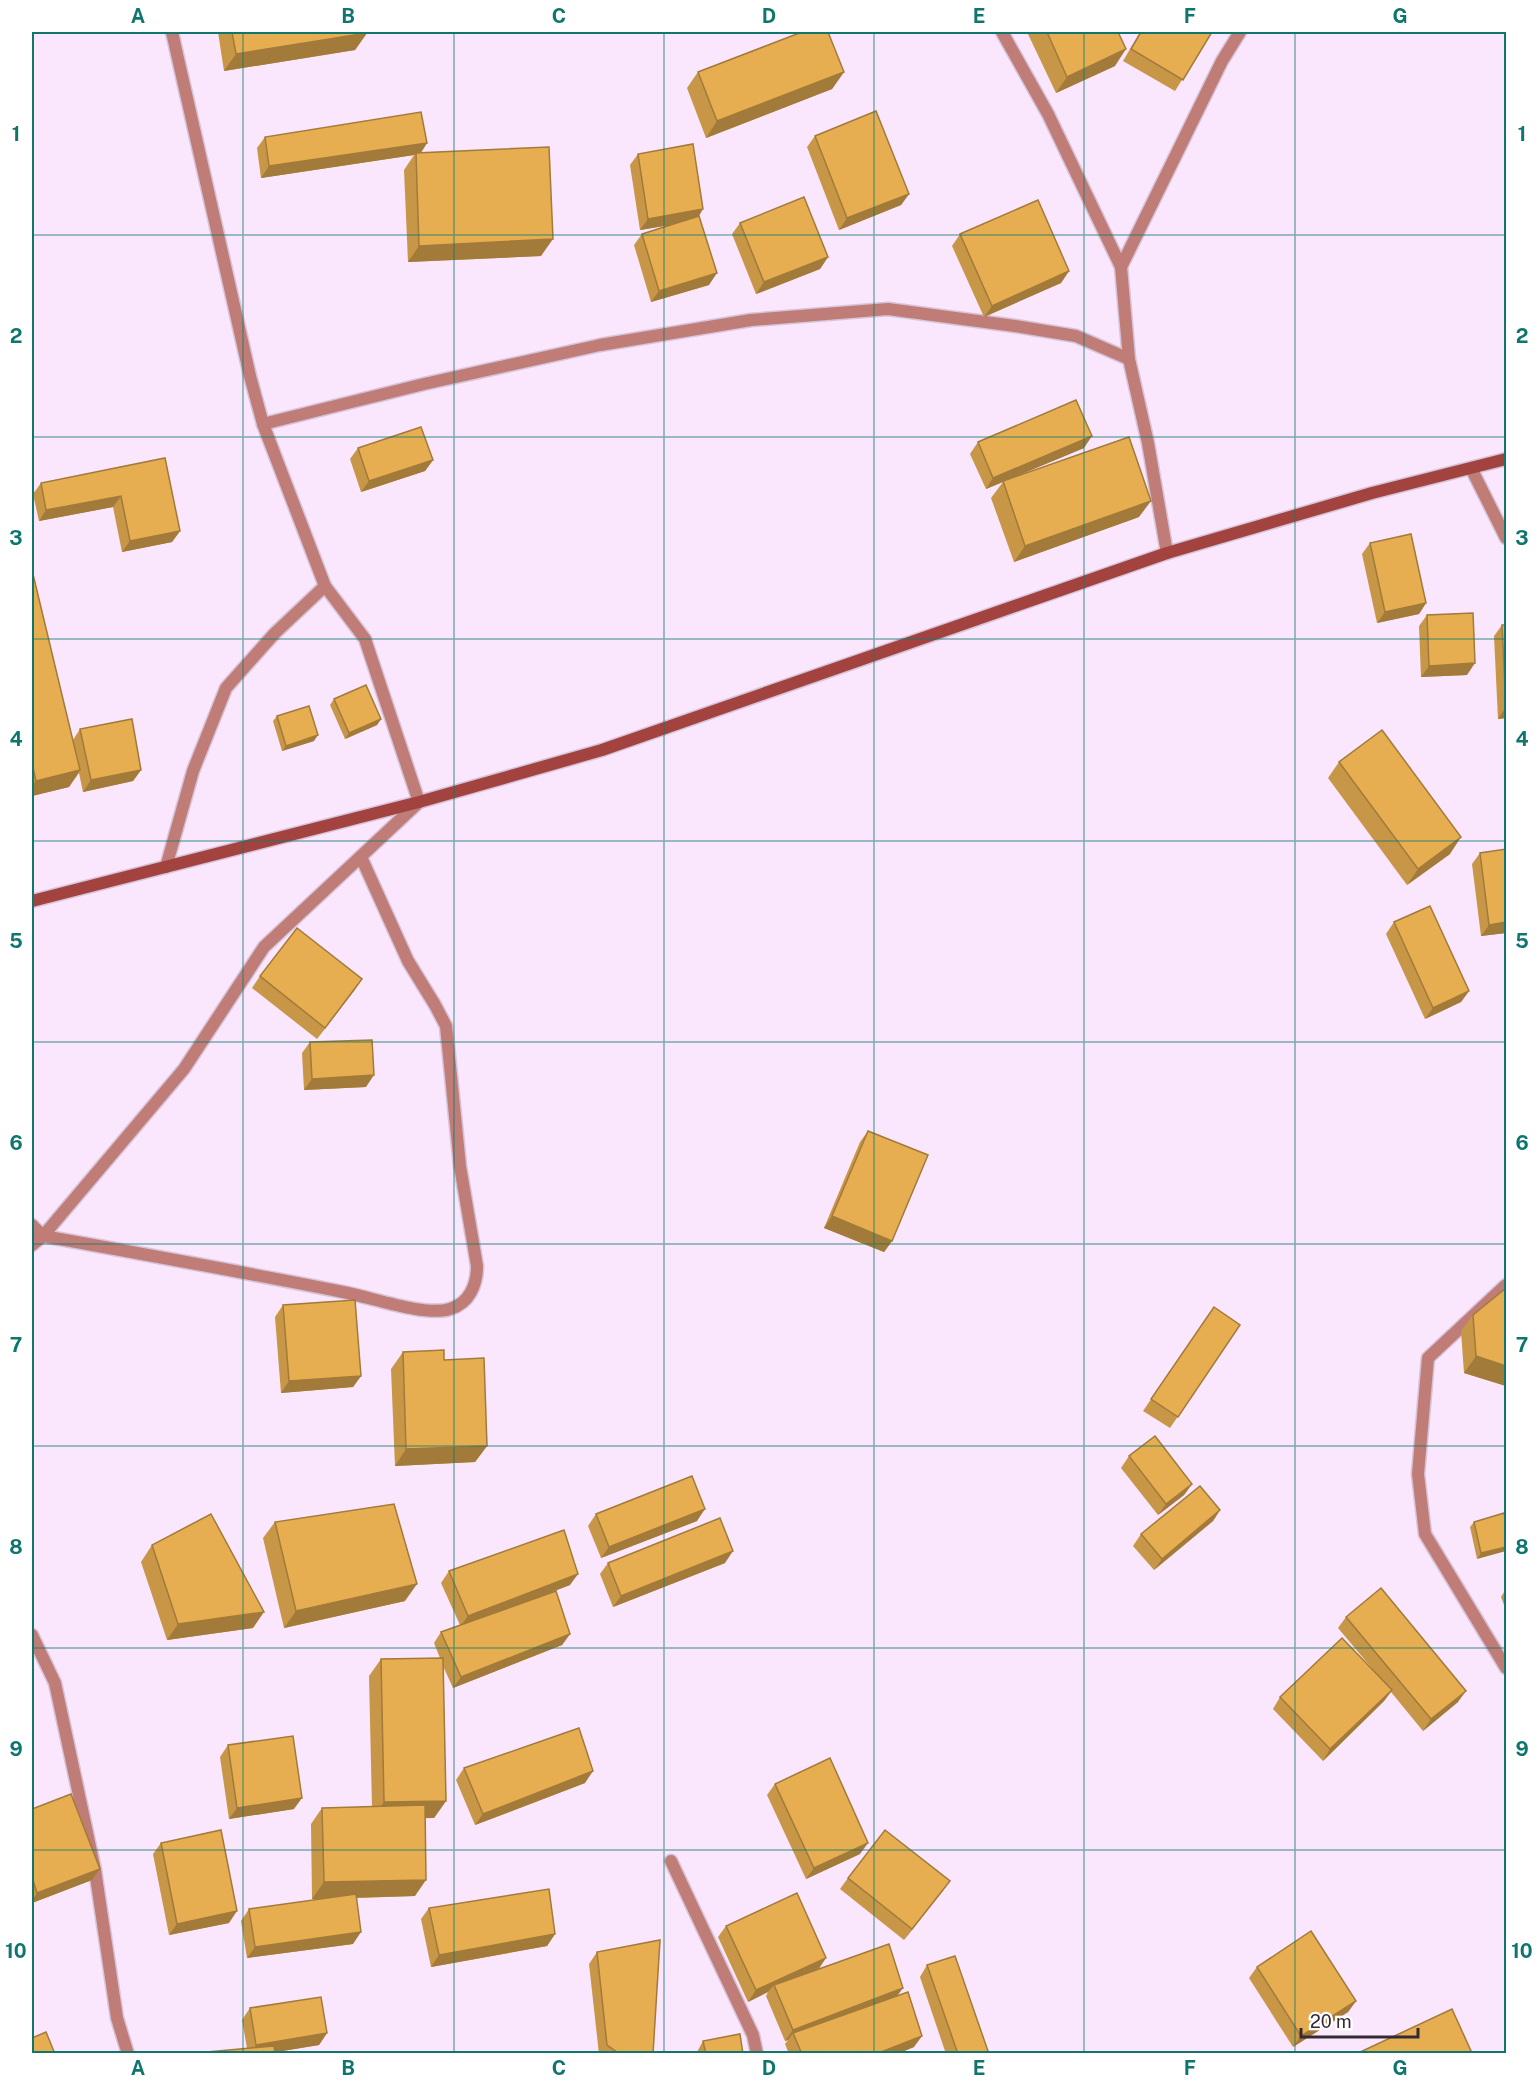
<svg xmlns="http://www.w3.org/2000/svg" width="1538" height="2085" viewBox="0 0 1538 2085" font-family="'Public Sans',sans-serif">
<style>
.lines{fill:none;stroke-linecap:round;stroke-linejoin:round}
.minor-casing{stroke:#d6c4d9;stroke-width:15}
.secondary-casing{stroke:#d6c4d9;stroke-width:15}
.minor{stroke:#c07d77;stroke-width:12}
.secondary{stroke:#a3433f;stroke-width:12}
.wall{fill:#c79646}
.shaded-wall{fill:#a27a39}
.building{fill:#e7ae51;stroke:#a27a39;stroke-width:1.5}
.grid{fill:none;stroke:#0f766e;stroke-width:1.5;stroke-opacity:0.55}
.neatline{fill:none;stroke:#0f766e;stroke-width:2}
.grid-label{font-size:20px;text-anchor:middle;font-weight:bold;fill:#0f766e}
</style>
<rect width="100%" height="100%" fill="#fae6fd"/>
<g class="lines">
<g class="minor-casing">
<g id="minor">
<path d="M1002,32L1048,114L1121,267L1129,359L1148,443L1167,553"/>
<path d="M1121,267L1222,61L1240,32"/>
<path d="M263,424L424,384L600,345L751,320L888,309L1015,326L1076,336L1129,359"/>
<path d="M1471,468L1506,538"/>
<path d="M166,867L193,771L226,688L275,633L325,586"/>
<path d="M32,1225L43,1236C143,1254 243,1272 343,1292C371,1297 425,1317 450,1309C470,1303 477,1284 477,1266L460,1166L446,1026L435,1005L408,961L361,857"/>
<path d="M32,1245L43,1236L184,1069L264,947L419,802L365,639L325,586L263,424L250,376L172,32"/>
<path d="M1506,1285L1428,1358L1418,1474L1425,1534L1506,1668"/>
<path d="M32,1635L55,1683L95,1870L117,2018L128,2054"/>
<path d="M671,1861L753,2035L757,2054"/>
</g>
</g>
<g class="secondary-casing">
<path id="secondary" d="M32,901L419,802L602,750L1167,553L1372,493L1506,459"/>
</g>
<use href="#minor" class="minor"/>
<use href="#secondary" class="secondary"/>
</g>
<g class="wall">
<path d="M218,32H367V33L355,50L224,71Z"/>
<path d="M1027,32H1118L1115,66L1056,93Z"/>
<path d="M1140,32H1212L1175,91L1123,61Z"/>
<path d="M698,72H844L832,89L706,138L687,88Z"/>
<path d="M815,136L909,194L901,205L839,230L807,147Z"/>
<path d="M265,137L427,143L421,153L541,256L408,262L404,170L414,155L261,178L257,148Z"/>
<path d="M638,154L699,216L709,285L651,302L634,245L642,234L669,225L640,230L630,165Z"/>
<path d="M740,223L828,257L820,269L756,294L732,234Z"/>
<path d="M960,234L1069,271L1061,283L984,317L952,246Z"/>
<path d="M978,442L1084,448L1009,479L1139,517L1014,562L991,498L1003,482L986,489L970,454Z"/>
<path d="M358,448L433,460L425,471L361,492L350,459Z"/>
<path d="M165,458L180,531L172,542L122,552L113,507L39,521L33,494L41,483Z"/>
<path d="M1370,543L1426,603L1419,614L1377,623L1362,554Z"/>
<path d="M32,570L73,740L80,729L141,770L133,781L83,792L79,773L69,787L32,796Z"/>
<path d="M1427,615L1467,675L1421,677L1419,626Z"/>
<path d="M1502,625H1506V718L1498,719L1494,636Z"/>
<path d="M334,699L381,719L377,725L345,739L330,705Z"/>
<path d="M277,716L314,741L282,751L273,721Z"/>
<path d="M1339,762L1450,854L1407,885L1328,778Z"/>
<path d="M1506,849V933L1481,936L1472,864L1480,853Z"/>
<path d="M1394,922L1469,991L1461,1002L1425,1019L1386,934Z"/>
<path d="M260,976L362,979L317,1039L252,988Z"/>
<path d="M310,1042L366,1087L304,1090L302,1053Z"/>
<path d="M868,1131L892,1241L884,1252L824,1228L860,1142Z"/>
<path d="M1506,1288V1386L1464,1373L1461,1331L1473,1315Z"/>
<path d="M283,1305L361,1376L353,1387L281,1393L275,1317Z"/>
<path d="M1214,1307L1240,1325L1170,1428L1143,1411Z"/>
<path d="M403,1352L487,1446L475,1462L395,1466L391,1369Z"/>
<path d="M1129,1456L1192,1484L1184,1495L1158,1515L1121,1468Z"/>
<path d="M1220,1510L1213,1521L1154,1570L1133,1546L1141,1534Z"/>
<path d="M596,1514L697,1521L601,1558L588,1526Z"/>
<path d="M275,1522L405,1601L284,1628L263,1538Z"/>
<path d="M1474,1522H1506L1477,1559L1470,1527Z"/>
<path d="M152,1545L253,1628L167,1640L141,1562Z"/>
<path d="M608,1563H725L613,1607L600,1574Z"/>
<path d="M449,1571L570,1585L528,1601L570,1634L562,1645L453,1688L443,1666L446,1801L434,1818H425L415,1896L356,1898L353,1944L247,1958L241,1921L249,1909L325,1899H312L311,1824L322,1808L372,1807L369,1676L381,1659L440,1658L434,1643L441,1632L460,1625L441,1583Z"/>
<path d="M1506,1589V1610L1501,1597Z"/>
<path d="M1346,1617L1458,1702L1423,1731L1391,1692L1384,1701L1323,1761L1273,1709L1280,1697L1375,1672L1338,1628Z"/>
<path d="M228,1745L294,1809L229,1819L220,1757Z"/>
<path d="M464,1768L585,1783L475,1825L456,1780Z"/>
<path d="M775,1784L860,1854L806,1879L767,1795Z"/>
<path d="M32,1809L100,1869L92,1880L32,1903Z"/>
<path d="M161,1843L229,1923L169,1935L153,1854Z"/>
<path d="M848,1878L950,1881L904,1940L840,1889Z"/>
<path d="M429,1908L555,1934L547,1946L431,1967L421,1919Z"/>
<path d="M726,1926L819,1969L897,1996L914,2047L897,2054H789L785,2044L788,2040L785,2041L766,1996L768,1992L748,2002L718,1937Z"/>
<path d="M597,1952L653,2054H599L589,1964Z"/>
<path d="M927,1965L989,2054H946L920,1977Z"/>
<path d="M1257,1967L1356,2001L1348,2012L1293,2047L1249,1978Z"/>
<path d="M250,2008L327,2033L319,2045L275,2052L247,2048L242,2020Z"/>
<path d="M703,2041L743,2054H696Z"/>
</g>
<g class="shaded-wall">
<path d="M367,33L355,50L224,71L236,54Z"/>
<path d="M1126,49L1115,66L1056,93L1067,77Z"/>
<path d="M844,72L832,89L706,138L717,121Z"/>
<path d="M427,143L419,155L416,153L414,155L261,178L269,166Z"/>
<path d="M909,194L901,205L839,230L847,218Z"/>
<path d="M703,209L696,221L640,230L648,219Z"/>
<path d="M553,239L541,256L408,262L419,246Z"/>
<path d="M828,257L820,269L756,294L764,282Z"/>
<path d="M1069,271L1061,283L984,317L992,306Z"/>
<path d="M717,273L709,285L651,302L659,291Z"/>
<path d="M1092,436L1084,448L986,489L993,478Z"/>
<path d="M433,460L425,471L361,492L369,481Z"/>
<path d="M121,496L113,507L39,521L46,510Z"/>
<path d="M1151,501L1139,517L1014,562L1025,546Z"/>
<path d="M180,531L172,542L122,552L130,541Z"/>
<path d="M1426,603L1419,614L1377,623L1385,612Z"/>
<path d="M1475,663L1467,675L1421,677L1429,666Z"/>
<path d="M1506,707V718L1498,719Z"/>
<path d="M381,719L377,725L345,739L349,733Z"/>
<path d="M318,735L314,741L282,751L286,746Z"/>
<path d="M80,770L69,787L32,796V787L36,781Z"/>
<path d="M141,770L133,781L83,792L91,780Z"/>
<path d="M1461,837L1450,854L1407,885L1418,869Z"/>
<path d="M1506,922V933L1481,936L1489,925Z"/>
<path d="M362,979L354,991L317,1039L325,1028Z"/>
<path d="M1469,991L1461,1002L1425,1019L1433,1008Z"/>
<path d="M374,1075L366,1087L304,1090L312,1079Z"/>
<path d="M832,1216L892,1241L884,1252L824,1228Z"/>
<path d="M1476,1356L1506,1366V1386L1464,1373Z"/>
<path d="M361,1376L353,1387L281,1393L289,1381Z"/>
<path d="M487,1446L475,1462L395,1466L406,1449Z"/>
<path d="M1192,1484L1184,1495L1158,1515L1166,1504Z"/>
<path d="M705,1509L697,1521L601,1558L609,1547Z"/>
<path d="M1220,1510L1213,1521L1154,1570L1162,1559Z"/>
<path d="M1506,1547V1551L1477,1559L1481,1553Z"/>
<path d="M733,1551L725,1563L613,1607L621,1596Z"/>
<path d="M578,1574L570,1585L460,1627L468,1616Z"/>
<path d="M417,1584L405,1601L284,1628L296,1611Z"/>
<path d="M264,1612L253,1628L167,1640L178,1624Z"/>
<path d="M570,1634L562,1645L453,1688L461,1677Z"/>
<path d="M1392,1690L1384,1701L1323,1761L1330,1749Z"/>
<path d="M1466,1691L1458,1702L1423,1731L1431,1719Z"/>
<path d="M593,1771L585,1783L475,1825L483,1814Z"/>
<path d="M302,1798L294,1809L229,1819L237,1808Z"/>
<path d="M446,1801L434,1818L372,1819L384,1802Z"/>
<path d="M868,1843L860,1854L806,1879L814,1868Z"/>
<path d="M100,1869L92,1880L32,1903V1901L37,1893Z"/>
<path d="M426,1880L415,1896L312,1899L324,1882Z"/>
<path d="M950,1881L942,1892L904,1940L912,1929Z"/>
<path d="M237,1911L229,1923L169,1935L177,1924Z"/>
<path d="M361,1932L353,1944L247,1958L255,1947Z"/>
<path d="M555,1934L547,1946L431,1967L439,1955Z"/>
<path d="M826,1958L818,1970L774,1985L768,1992L748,2002L756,1990Z"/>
<path d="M903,1988L895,1999L793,2033L788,2040L785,2041L793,2030Z"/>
<path d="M1356,2001L1348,2012L1293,2047L1301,2036Z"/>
<path d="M327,2033L319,2045L265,2054H250L256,2045Z"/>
<path d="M922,2036L914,2047L897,2054H876Z"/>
</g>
<g class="building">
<path d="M232,32H367V33L236,54Z"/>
<path d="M802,32H828L844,72L717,121L698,72Z"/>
<path d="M1047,32H1118L1126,49L1067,77Z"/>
<path d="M1141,32H1212L1183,80L1131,49Z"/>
<path d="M876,111L909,194L847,218L815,136Z"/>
<path d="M421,112L427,143L269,166L265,137Z"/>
<path d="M693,144L703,209L648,219L638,154Z"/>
<path d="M549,147L553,239L419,246L416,153Z"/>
<path d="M804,197L828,257L764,282L740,223Z"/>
<path d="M1038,200L1069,271L992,306L960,234Z"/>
<path d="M699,216L717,273L659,291L642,234Z"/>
<path d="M1076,400L1092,436L993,478L978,442Z"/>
<path d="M421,427L433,460L369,481L358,448Z"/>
<path d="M1129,437L1151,501L1025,546L1003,481Z"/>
<path d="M165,458L180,531L130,541L121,496L46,510L41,483Z"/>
<path d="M1411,534L1426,603L1385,612L1370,543Z"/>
<path d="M32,570L80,770L36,781L32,763Z"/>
<path d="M1473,613L1475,663L1429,666L1427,615Z"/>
<path d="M1502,625H1506V707Z"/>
<path d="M366,685L381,719L349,733L334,699Z"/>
<path d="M309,706L318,735L286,746L277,716Z"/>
<path d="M132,719L141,770L91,780L80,729Z"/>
<path d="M1382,730L1461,837L1418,869L1339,762Z"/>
<path d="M1506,849V922L1489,925L1480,853Z"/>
<path d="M1430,906L1469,991L1433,1008L1394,922Z"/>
<path d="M297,928L362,979L325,1028L260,976Z"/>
<path d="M372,1040L374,1075L312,1079L310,1042Z"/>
<path d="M868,1131L928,1155L892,1241L832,1216Z"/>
<path d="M1506,1288V1366L1476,1356L1473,1315Z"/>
<path d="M355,1300L361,1376L289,1381L283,1305Z"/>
<path d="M1214,1307L1240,1325L1178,1417L1151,1399Z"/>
<path d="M444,1350V1360L484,1358L487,1446L406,1449L403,1352Z"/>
<path d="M1155,1436L1192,1484L1166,1504L1129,1456Z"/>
<path d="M692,1476L705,1509L609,1547L596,1514Z"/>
<path d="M1200,1486L1220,1510L1162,1559L1141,1534Z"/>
<path d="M394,1504L417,1584L296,1611L275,1522Z"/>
<path d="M1504,1513L1506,1522V1547L1481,1553L1474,1522Z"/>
<path d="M211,1514L264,1612L178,1624L152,1545Z"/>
<path d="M720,1518L733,1551L621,1596L608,1563Z"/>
<path d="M564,1530L578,1574L468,1616L449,1571Z"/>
<path d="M1381,1588L1466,1691L1431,1719L1346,1617Z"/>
<path d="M556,1591L570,1634L461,1677L441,1632Z"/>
<path d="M1342,1638L1392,1690L1330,1749L1280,1697Z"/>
<path d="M443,1658L446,1801L384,1802L381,1659Z"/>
<path d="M579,1728L593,1771L483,1814L464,1768Z"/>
<path d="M293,1736L302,1798L237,1808L228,1745Z"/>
<path d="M830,1758L868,1843L814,1868L775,1784Z"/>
<path d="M71,1794L100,1869L37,1893L32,1877V1809Z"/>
<path d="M425,1805L426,1880L324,1882L322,1808Z"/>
<path d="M221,1830L237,1911L177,1924L161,1843Z"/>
<path d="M885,1830L950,1881L912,1929L848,1878Z"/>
<path d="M549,1889L555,1934L439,1955L429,1908Z"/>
<path d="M797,1893L826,1958L756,1990L726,1926Z"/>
<path d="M356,1894L361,1932L255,1947L249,1909Z"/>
<path d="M1311,1931L1356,2001L1301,2036L1257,1967Z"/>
<path d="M660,1940L653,2054H620L607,2045L597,1952Z"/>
<path d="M889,1944L903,1988L793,2030L774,1985Z"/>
<path d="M955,1956L989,2054H958L927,1965Z"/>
<path d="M908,1992L922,2036L876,2054H802L793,2033Z"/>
<path d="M321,1997L327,2033L256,2045L250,2008Z"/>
<path d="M1452,2009L1471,2051L1465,2054H1356Z"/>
<path d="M46,2032L55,2054H32V2038Z"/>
<path d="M740,2034L743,2054H706L703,2041Z"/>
<path d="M274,2046L275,2054L196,2053Z"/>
</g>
<path class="grid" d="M243,32V2054M454,32V2054M664,32V2054M874,32V2054M1084,32V2054M1295,32V2054M32,235H1506M32,437H1506M32,639H1506M32,841H1506M32,1042H1506M32,1244H1506M32,1446H1506M32,1648H1506M32,1850H1506"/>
<rect width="1538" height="2085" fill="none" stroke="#ffffff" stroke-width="66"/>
<path d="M1301 2028v9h117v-9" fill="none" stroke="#332a35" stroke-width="3"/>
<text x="1310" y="2028" font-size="18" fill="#332a35" stroke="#ffffff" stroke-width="4.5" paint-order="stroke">20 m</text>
<rect x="33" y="33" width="1472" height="2019" class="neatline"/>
<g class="grid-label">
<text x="138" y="23">A</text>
<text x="348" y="23">B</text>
<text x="559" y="23">C</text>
<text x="769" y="23">D</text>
<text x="979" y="23">E</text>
<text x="1190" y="23">F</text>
<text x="1400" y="23">G</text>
<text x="16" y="141">1</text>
<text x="1522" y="141">1</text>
<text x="16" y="343">2</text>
<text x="1522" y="343">2</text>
<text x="16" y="545">3</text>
<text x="1522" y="545">3</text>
<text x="16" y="746">4</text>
<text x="1522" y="746">4</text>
<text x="16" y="948">5</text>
<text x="1522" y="948">5</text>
<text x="16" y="1150">6</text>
<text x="1522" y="1150">6</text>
<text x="16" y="1352">7</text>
<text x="1522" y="1352">7</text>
<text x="16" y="1554">8</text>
<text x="1522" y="1554">8</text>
<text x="16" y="1756">9</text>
<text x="1522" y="1756">9</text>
<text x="16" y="1958">10</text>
<text x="1522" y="1958">10</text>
<text x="138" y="2075">A</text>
<text x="348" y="2075">B</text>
<text x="559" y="2075">C</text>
<text x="769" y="2075">D</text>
<text x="979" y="2075">E</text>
<text x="1190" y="2075">F</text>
<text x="1400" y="2075">G</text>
</g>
</svg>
